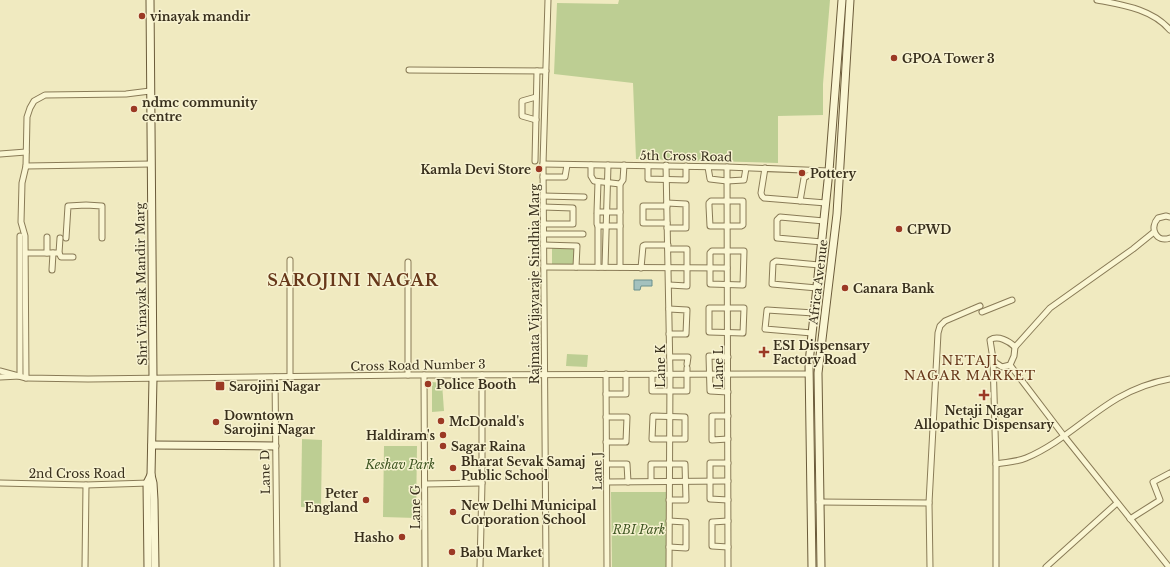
<svg xmlns="http://www.w3.org/2000/svg" width="1170" height="567" viewBox="0 0 1170 567" font-family="'Libre Baskerville',serif">
<style>
.green{fill:#bdce93}
.water{fill:#a3c1be;stroke:#6a908d}
.lines{fill:none;stroke-linecap:round;stroke-linejoin:round}
.street-casing{stroke:#897b57;stroke-width:7}
.secondary-casing{stroke:#6b5b3a;stroke-width:9}
.street{stroke:#faf6d3;stroke-width:5}
.secondary{stroke:#faf6d3;stroke-width:7}
.poi-dot{fill:#9b3924;stroke:#f7f2d0;stroke-width:1.5}
.labels{text-anchor:middle;dominant-baseline:central;stroke-width:3;stroke-linejoin:round;paint-order:stroke}
.poi-label{font-size:12px;font-weight:bold;fill:#382f1c;stroke:#f7f2d0;text-anchor:start}
.street-label{font-size:12px;fill:#382f1c;stroke:#f7f2d0}
.park-label{font-size:12px;font-style:italic;fill:#3f5622;stroke:#f7f2d0}
.neighbourhood-label{font-size:13px;letter-spacing:1px;fill:#67381a;stroke:#f7f2d0}
.district-label{font-size:16px;font-weight:bold;letter-spacing:1px;fill:#67381a;stroke:#f7f2d0}
</style>
<rect width="100%" height="100%" fill="#f0eac0"/>
<g class="green">
<path d="M619,0H830L823,84V115L778,116V163L636,159L633,83L554,74L557,3L618,4Z"/>
<rect x="552" y="248" width="22" height="16"/>
<path d="M567,354L588,355L587,367L566,366Z"/>
<path d="M432,382L442,383L444,411L432,412Z"/>
<path d="M302,439L322,440L321,508L301,507Z"/>
<path d="M384,446H417L416,518L383,517Z"/>
<path d="M611,492H666V567H612Z"/>
</g>
<path class="water" d="M634,280H652V286H641L640,290H634Z"/>
<g class="lines">
<g class="street-casing">
<g id="street">
<path d="M1097,0C1123,5 1152,9 1170,30"/>
<path d="M409,70L546,71"/>
<path d="M536,120L522,116V101L536,97"/>
<path d="M0,154L26,152"/>
<path d="M535,161L537,71"/>
<path d="M543,164L727,167L829,171"/>
<path d="M591,165V176L594,181L620,184L623,180L624,165"/>
<path d="M666,165L670,374L669,567"/>
<path d="M26,166L151,164"/>
<path d="M648,166V179L686,180V166"/>
<path d="M708,167L710,179L727,181L744,180L746,168"/>
<path d="M727,167L728,567"/>
<path d="M765,168L761,193L762,196L764,198L826,203"/>
<path d="M543,177H565L567,165"/>
<path d="M620,184V212H598L597,214V224L598,226H620V267"/>
<path d="M543,196L584,197"/>
<path d="M711,201H743V225L741,226H710L709,206V203Z"/>
<path d="M800,201L804,178L815,171"/>
<path d="M667,203L686,204V228H667"/>
<path d="M667,206H643V223H667"/>
<path d="M543,207L573,208V224H543"/>
<path d="M597,212L598,182"/>
<path d="M1170,217L1166,216L1158,218C1149,228 1156,243 1170,238"/>
<path d="M620,226V212"/>
<path d="M543,234H583"/>
<path d="M66,238L68,206L86,205L102,206V238"/>
<path d="M822,242L777,238V220L780,217L824,221"/>
<path d="M543,245L577,246L576,267"/>
<path d="M668,249H687V286L669,285"/>
<path d="M712,251H744L743,285L710,284V253Z"/>
<path d="M26,253H59L61,257H73"/>
<path d="M47,253V237"/>
<path d="M59,253L60,238"/>
<path d="M544,267L727,268"/>
<path d="M598,267V226"/>
<path d="M605,267L608,165"/>
<path d="M641,268L643,246L645,245H668"/>
<path d="M52,270L53,253"/>
<path d="M817,288L772,284L773,263L776,261L819,265"/>
<path d="M709,308H744L743,333L709,332Z"/>
<path d="M669,309L687,310L686,334H669"/>
<path d="M982,312L1012,300"/>
<path d="M812,333L765,329L767,310L814,313"/>
<path d="M670,357H688L687,364"/>
<path d="M728,357L709,356L710,391L728,392"/>
<path d="M993,359L996,363L1002,367L1010,365L1014,356L1015,347L1050,308L1133,249L1154,232"/>
<path d="M1010,365L1064,436L1169,567"/>
<path d="M0,371L26,378L88,379L408,375L809,374"/>
<path d="M606,374L607,567"/>
<path d="M652,374V391H687V368"/>
<path d="M408,375V262"/>
<path d="M424,375L425,567"/>
<path d="M0,377L20,376V236"/>
<path d="M275,377L277,567"/>
<path d="M290,377V260"/>
<path d="M26,378L25,236L21,222L22,183L26,166L27,117L30,108L34,101L45,95L126,94L150,91"/>
<path d="M606,394H626V374"/>
<path d="M653,416L685,417V439H652Z"/>
<path d="M728,416H712V440L728,439"/>
<path d="M606,417H627L626,442H606"/>
<path d="M607,464H627L628,482"/>
<path d="M996,464C1006,462 1017,462 1026,458C1060,444 1087,416 1118,398C1134,389 1153,382 1170,379"/>
<path d="M651,481V464H685L686,500H669"/>
<path d="M607,482L728,481"/>
<path d="M0,483L86,485L149,483"/>
<path d="M425,484L482,483V375"/>
<path d="M728,500L710,499V463H728"/>
<path d="M819,502L929,503"/>
<path d="M1130,519L1160,500L1153,482L1170,473"/>
<path d="M669,521L686,522V548L669,547"/>
<path d="M728,547L712,546V522L728,521"/>
<path d="M85,567L86,485"/>
<path d="M480,567L482,483"/>
<path d="M546,567L543,164L548,0"/>
<path d="M930,567L929,503L938,333L940,326L945,321L980,306"/>
<path d="M996,567V464L993,359L990,340C998,335 1009,341 1015,347"/>
<path d="M1046,567L1117,503"/>
</g>
</g>
<g class="secondary-casing">
<g id="secondary">
<path d="M150,0L153,378L151,475L153,483L154,500L155,567"/>
<path d="M152,445L275,446"/>
<path d="M148,567L147,483L151,475"/>
<path d="M812,567L809,363L829,171L842,0"/>
<path d="M821,567L818,373L837,214L850,0"/>
</g>
</g>
<use href="#street" class="street"/>
<use href="#secondary" class="secondary"/>
</g>
<g class="poi-dot">
<circle cx="142" cy="16" r="4"/>
<circle cx="894" cy="58" r="4"/>
<circle cx="134" cy="109" r="4"/>
<circle cx="539" cy="169" r="4"/>
<circle cx="802" cy="173" r="4"/>
<circle cx="899" cy="229" r="4"/>
<circle cx="845" cy="288" r="4"/>
<path d="M762 346h4v4h4v4h-4v4h-4v-4h-4v-4h4z"/>
<circle cx="428" cy="384" r="4"/>
<rect x="215" y="381" width="10" height="10" rx="2"/>
<path d="M982 389h4v4h4v4h-4v4h-4v-4h-4v-4h4z"/>
<circle cx="441" cy="421" r="4"/>
<circle cx="216" cy="422" r="4"/>
<circle cx="443" cy="435" r="4"/>
<circle cx="443" cy="446" r="4"/>
<circle cx="453" cy="468" r="4"/>
<circle cx="366" cy="500" r="4"/>
<circle cx="453" cy="512" r="4"/>
<circle cx="402" cy="537" r="4"/>
<circle cx="452" cy="552" r="4"/>
</g>
<g class="labels">
<g class="poi-label">
<text x="150" y="16">vinayak mandir</text>
<text x="902" y="58">GPOA Tower 3</text>
<text x="142" y="102">ndmc community<tspan x="142" dy="14">centre</tspan></text>
<text x="531" y="169" text-anchor="end">Kamla Devi Store</text>
<text x="810" y="173">Pottery</text>
<text x="907" y="229">CPWD</text>
<text x="853" y="288">Canara Bank</text>
<text x="773" y="345">ESI Dispensary<tspan x="773" dy="14">Factory Road</tspan></text>
<text x="436" y="384">Police Booth</text>
<text x="229" y="386">Sarojini Nagar</text>
<text x="984" y="410" text-anchor="middle">Netaji Nagar<tspan x="984" dy="14">Allopathic Dispensary</tspan></text>
<text x="224" y="415">Downtown<tspan x="224" dy="14">Sarojini Nagar</tspan></text>
<text x="449" y="421">McDonald's</text>
<text x="435" y="435" text-anchor="end">Haldiram's</text>
<text x="451" y="446">Sagar Raina</text>
<text x="461" y="461">Bharat Sevak Samaj<tspan x="461" dy="14">Public School</tspan></text>
<text x="358" y="493" text-anchor="end">Peter<tspan x="358" dy="14">England</tspan></text>
<text x="461" y="505">New Delhi Municipal<tspan x="461" dy="14">Corporation School</tspan></text>
<text x="394" y="537" text-anchor="end">Hasho</text>
<text x="460" y="552">Babu Market</text>
</g>
<g class="street-label">
<text transform="translate(686 156) rotate(1)">5th Cross Road</text>
<text transform="translate(818 282) rotate(-83)">Africa Avenue</text>
<text transform="translate(141 284) rotate(-91)">Shri Vinayak Mandir Marg</text>
<text transform="translate(534 284) rotate(-90)">Rajmata Vijayaraje Sindhia Marg</text>
<text transform="translate(418 365) rotate(-1)">Cross Road Number 3</text>
<text transform="translate(660 366) rotate(-90)">Lane K</text>
<text transform="translate(718 367) rotate(-90)">Lane L</text>
<text transform="translate(597 471) rotate(-91)">Lane J</text>
<text transform="translate(265 472) rotate(-91)">Lane D</text>
<text x="77" y="473">2nd Cross Road</text>
<text transform="translate(415 507) rotate(-90)">Lane G</text>
</g>
<g class="park-label">
<text x="400" y="464">Keshav Park</text>
<text x="639" y="529">RBI Park</text>
</g>
<g class="neighbourhood-label">
<text x="970" y="360">NETAJI<tspan x="970" dy="15">NAGAR MARKET</tspan></text>
</g>
<g class="district-label">
<text x="353" y="280">SAROJINI NAGAR</text>
</g>
</g>
</svg>
